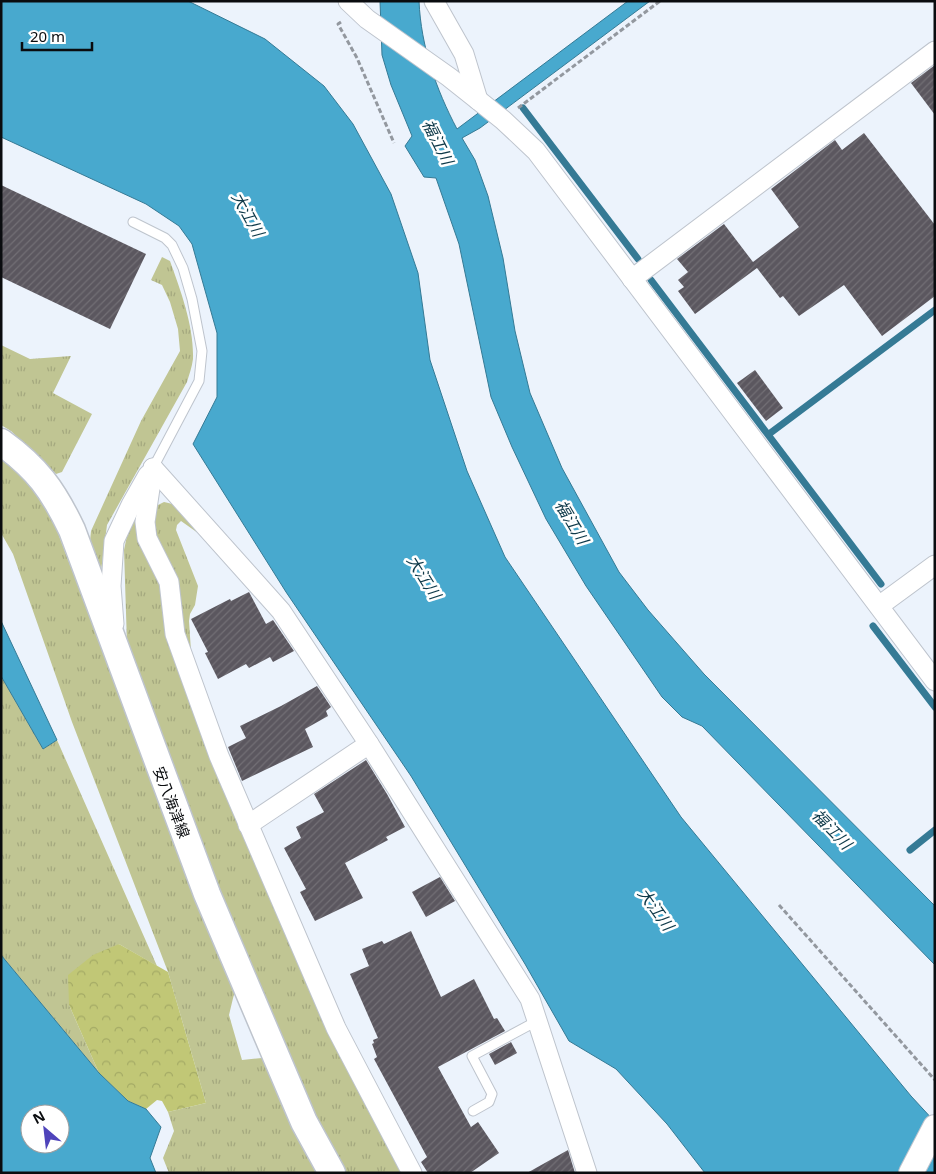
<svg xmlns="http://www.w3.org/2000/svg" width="936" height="1174" viewBox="0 0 936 1174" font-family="'Noto Sans','Noto Sans JP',sans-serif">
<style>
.grass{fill:url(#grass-tufts)}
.forest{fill:url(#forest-crowns)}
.water{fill:#48a9ce;stroke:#357a95;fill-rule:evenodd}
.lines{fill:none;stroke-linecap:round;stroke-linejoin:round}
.stream{stroke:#357a95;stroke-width:7}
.building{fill:url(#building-hatch)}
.service-casing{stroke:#bec4cd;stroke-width:11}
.minor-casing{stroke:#bec4cd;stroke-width:21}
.tertiary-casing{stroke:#bec4cd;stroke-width:26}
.secondary-casing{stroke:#bec4cd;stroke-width:29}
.path{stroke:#93989f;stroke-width:3;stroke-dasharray:5 2.5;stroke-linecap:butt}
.service{stroke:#fff;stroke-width:9}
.minor{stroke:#fff;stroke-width:19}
.tertiary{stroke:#fff;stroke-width:24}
.secondary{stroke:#fff;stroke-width:26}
.labels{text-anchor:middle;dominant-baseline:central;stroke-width:5;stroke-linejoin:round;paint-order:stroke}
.street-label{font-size:15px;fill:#0a0c0f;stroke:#fff}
.water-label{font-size:16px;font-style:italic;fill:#0e3949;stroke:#fff}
</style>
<defs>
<pattern id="grass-tufts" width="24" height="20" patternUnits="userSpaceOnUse" patternTransform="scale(1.25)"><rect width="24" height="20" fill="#c0c593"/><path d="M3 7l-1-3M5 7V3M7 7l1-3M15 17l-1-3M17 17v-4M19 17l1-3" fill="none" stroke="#a4a87e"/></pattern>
<pattern id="forest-crowns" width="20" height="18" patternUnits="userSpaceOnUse" patternTransform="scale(1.25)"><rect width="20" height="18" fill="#c1c776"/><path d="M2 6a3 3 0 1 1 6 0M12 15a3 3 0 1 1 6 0" fill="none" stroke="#a4aa65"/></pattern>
<pattern id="building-hatch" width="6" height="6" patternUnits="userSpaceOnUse" patternTransform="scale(1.25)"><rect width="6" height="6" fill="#5b575f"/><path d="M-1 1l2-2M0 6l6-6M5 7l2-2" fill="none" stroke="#726f75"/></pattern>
</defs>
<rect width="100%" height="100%" fill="#ecf3fc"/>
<g class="grass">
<path d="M162,257L170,261C181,292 194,326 193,359C192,367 189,375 187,382L107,525L101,571L90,541L91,531L141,421L180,351L178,329L170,302L162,285L151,280Z"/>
<path d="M1,345L30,359L71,356L53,393L92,414L62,472L56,474L11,431L1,425Z"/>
<path d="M1,455L6,458L41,498L55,525L179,853L235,990L229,1015L242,1060L262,1058L296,1133L318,1173H169L163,1158L174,1131L168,1112L206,1103L168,972L72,722L13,554L1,533Z"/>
<path d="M164,502C189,507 192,518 205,538L181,521L177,525L176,530L198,586L195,605L190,614L189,621L191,651L187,652L155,538L153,522L156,506Z"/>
<path d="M141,506L165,585L171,638L403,1173H346L314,1112L217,886L127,644L124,550L129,526Z"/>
<path d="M1,676L43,749L57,740L157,966L119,944L69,1005L99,1073L1,955Z"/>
</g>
<path class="forest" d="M119,944L168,972L206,1103L168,1112L162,1101L157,1100L146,1109L128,1101L99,1073L69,1005L68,975L93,955Z"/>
<g class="water">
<path d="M1,1H188L265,39L324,86L353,124L391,194L418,273L430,360L467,471L505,557L681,817L911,1096L935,1122V1173H705L667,1124L616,1069L569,1041L525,964L411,776L286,592L193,444L217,397V333L192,244L179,226L146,204L1,137Z"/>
<path d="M380,1H419C421,47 436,89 457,129L628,1H650L480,128L462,138L475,160L488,196L503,258L515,331L530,393L562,468L619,572L648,610L704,674L935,906V965L702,726L682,717L662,697L586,586L546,519L512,447L491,397L459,244L436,178L424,177L405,146L412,136L391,85L382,55Z"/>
<path d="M1,621L57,740L43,749L1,676Z"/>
<path d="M1,955L99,1073L128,1101L146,1109L161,1127L150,1158L156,1173H1ZM30,1114H60V1144H30Z"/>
</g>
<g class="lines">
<g class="stream">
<path d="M523,108L638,259"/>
<path d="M651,280L881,584"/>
<path d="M769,434L935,310"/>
<path d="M873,626L935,707"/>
<path d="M910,850L935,830"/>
</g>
</g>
<g class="building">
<path d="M935,65V115L911,83Z"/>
<path d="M864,133L935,225V296L882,336L844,285L799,316L783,296L780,298L757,268L695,314L678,291L684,287L678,280L688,272L677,259L724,224L753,262L799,227L771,189L835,140L842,150Z"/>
<path d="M1,185L146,254L110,329L1,277Z"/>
<path d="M755,370L783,408L766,421L737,383Z"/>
<path d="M249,592L266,624L273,620L294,651L273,662L270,657L249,668L246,664L218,679L205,653L208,652L191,619L230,599L231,601Z"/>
<path d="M317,686L331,707L326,711L328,716L305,729L313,747L242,781L228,747L246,738L240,726L281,706Z"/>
<path d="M366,760L387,794L405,827L386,837L388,840L345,863L363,898L315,921L300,892L306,889L284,848L301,838L296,827L324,812L314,794Z"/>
<path d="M440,877L455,901L426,917L412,892Z"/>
<path d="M411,931L441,997L474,979L494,1019L497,1018L505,1031L438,1067L471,1127L478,1122L499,1153L470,1173H428L421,1162L427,1157L374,1059L377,1057L372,1044L374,1043L373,1040L378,1038L350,974L369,966L362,949L382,941L384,944Z"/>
<path d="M511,1042L517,1053L495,1065L489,1054Z"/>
<path d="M568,1150L575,1173H527Z"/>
</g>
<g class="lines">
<g class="service-casing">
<g id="service">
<path d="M133,222L165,238L172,245L183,268L192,299L202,351L199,381L153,468"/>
<path d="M473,1111L489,1102L492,1094L472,1056L537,1021"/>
</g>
</g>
<g class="minor-casing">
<g id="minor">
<path d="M348,1L367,19L449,77L478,100L503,120L536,151L935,681"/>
<path d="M434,1L464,54L478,100"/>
<path d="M632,279L935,51"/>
<path d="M153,468L281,611L369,744L530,999L587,1173"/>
<path d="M153,468L145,522L147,538L169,582L175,634L219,756L336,1028L412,1173"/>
<path d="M879,606L935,565"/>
<path d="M114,624L111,586L114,541L131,505L148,475"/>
<path d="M248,825L369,744"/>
</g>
</g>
<g class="tertiary-casing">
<path id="tertiary" d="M911,1173L935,1127"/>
</g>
<g class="secondary-casing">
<path id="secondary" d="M1,442C37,468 53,490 72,530L207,894L304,1122L332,1173"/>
</g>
<g class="path">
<path d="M341,22L338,24L357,58L394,143"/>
<path d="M518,108L660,1"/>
<path d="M779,905L935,1080"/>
</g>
<use href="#service" class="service"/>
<use href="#minor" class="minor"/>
<use href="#tertiary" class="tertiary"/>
<use href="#secondary" class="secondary"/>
</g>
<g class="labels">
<g class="street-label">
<text transform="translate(172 802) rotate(69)">安八海津線</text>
</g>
<g class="water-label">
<text transform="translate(438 142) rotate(63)">福江川</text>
<text transform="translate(248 214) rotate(61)">大江川</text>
<text transform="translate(572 522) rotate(59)">福江川</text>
<text transform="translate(424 577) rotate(58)">大江川</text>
<text transform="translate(832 829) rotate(46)">福江川</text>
<text transform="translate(656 909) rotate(54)">大江川</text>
</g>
</g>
<rect width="936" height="1174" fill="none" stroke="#0a0c0f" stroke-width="5"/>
<g transform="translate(45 1129) rotate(332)"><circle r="24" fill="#ffffff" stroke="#9d9e9f"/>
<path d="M0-4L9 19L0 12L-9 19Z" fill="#4f44bb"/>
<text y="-8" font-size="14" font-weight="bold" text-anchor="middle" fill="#0a0c0f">N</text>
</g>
<path d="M22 42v8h70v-8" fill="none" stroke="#0a0c0f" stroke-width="2.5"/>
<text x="30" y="42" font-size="15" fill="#0a0c0f" stroke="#ffffff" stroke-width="4" paint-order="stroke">20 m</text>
</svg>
